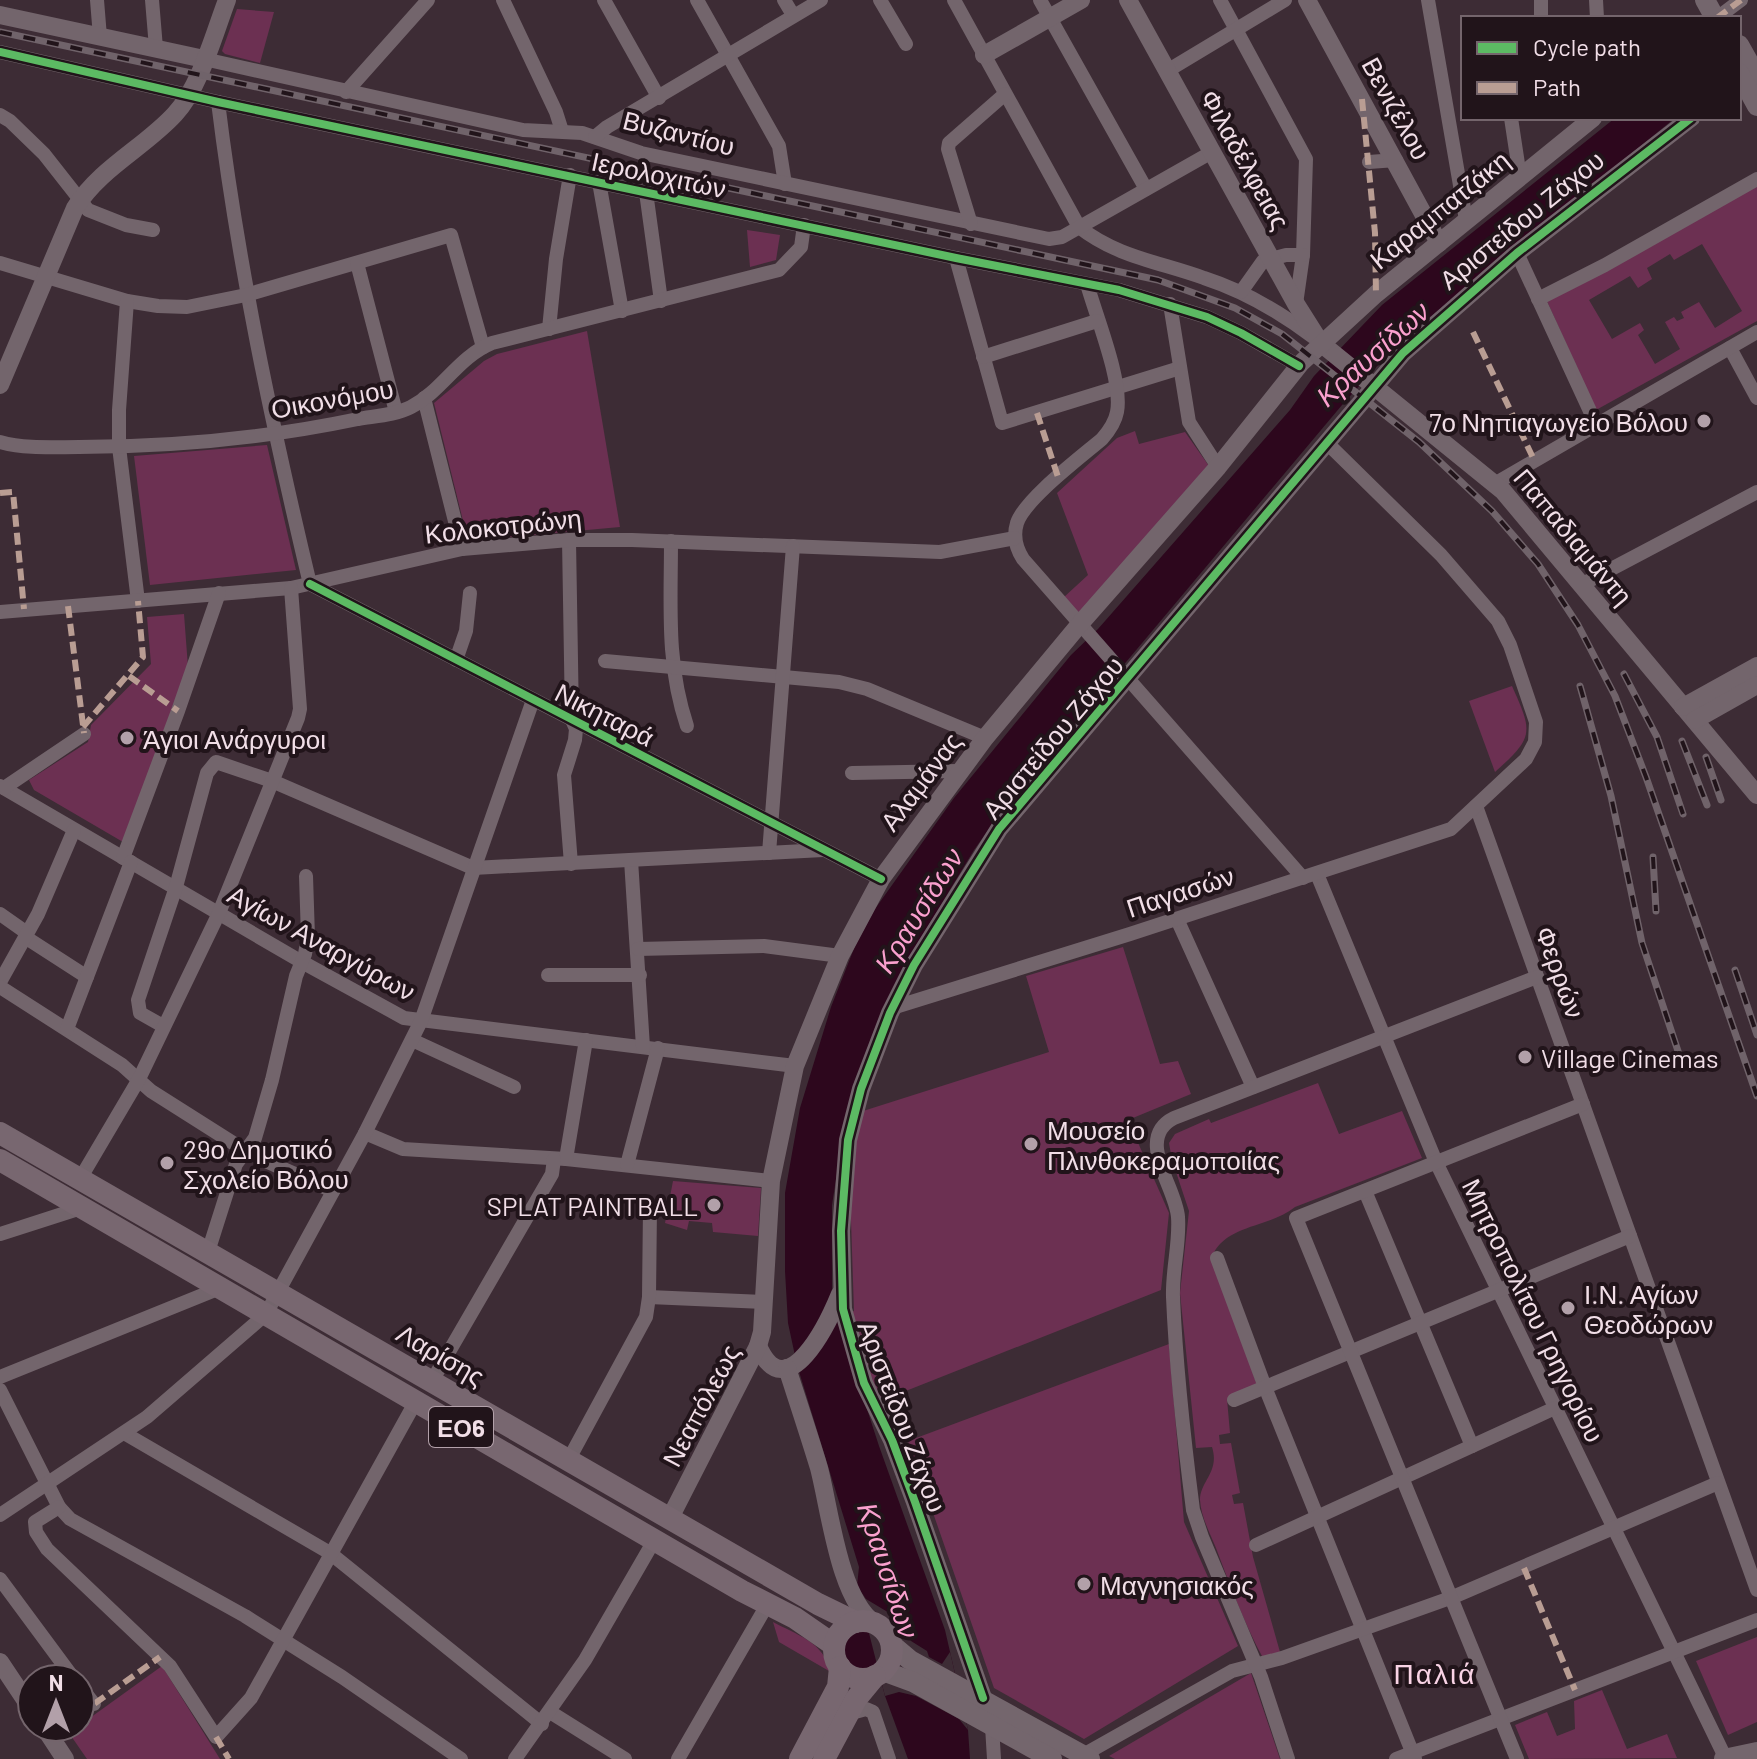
<svg xmlns="http://www.w3.org/2000/svg" width="1757" height="1759" viewBox="0 0 1757 1759" font-family="Barlow,sans-serif">
<style>
.green{fill:#6c3052;fill-rule:evenodd}
.water{fill:#2d071d}
.pier{fill:#3d2c35}
.lines{fill:none;stroke-linecap:round;stroke-linejoin:round}
.minor{stroke:#73656c;stroke-width:14}
.tertiary{stroke:#73656c;stroke-width:18}
.secondary{stroke:#74666d;stroke-width:20}
.primary{stroke:#786770;stroke-width:22}
.rail-casing{stroke:#70636a;stroke-width:7}
.rail{stroke:#21141a;stroke-width:4;stroke-dasharray:12;stroke-linecap:butt}
.quiet{stroke:#b99d93;stroke-width:6;stroke-dasharray:12 6;stroke-linecap:butt}
.cycleway-casing{stroke:#21141a;stroke-width:13}
.cycleway{stroke:#5cba63;stroke-width:8}
.poi-dot{fill:#b2a0a9;stroke:#21141a;stroke-width:3}
.labels{text-anchor:middle;dominant-baseline:central;stroke-width:8;stroke-linejoin:round;paint-order:stroke}
.shield{fill:#21141a;stroke:#b3a1aa;stroke-width:2}
.shield-label{font-size:24px;font-weight:bold;fill:#f1dee7}
.street-label{font-size:26px;fill:#f1dee7;stroke:#21141a}
.poi-label{font-size:26px;fill:#f1dee7;stroke:#21141a;text-anchor:start}
.water-label{font-size:28px;font-style:italic;fill:#faa0ce;stroke:#21141a}
.neighbourhood-label{font-size:28px;letter-spacing:2px;fill:#f9d3e5;stroke:#21141a}
</style>
<rect width="100%" height="100%" fill="#3d2c35"/>
<g class="green">
<path d="M237,9L274,12L260,63L225,54L222,51Z"/>
<path d="M1757,186V321L1596,410L1546,299ZM1702,244L1742,311L1715,328L1699,302L1681,312L1684,318L1677,321L1674,317L1665,322L1680,349L1655,364L1638,335L1644,330L1640,323L1612,339L1589,300L1630,276L1638,288L1652,279L1647,268L1670,254L1674,260Z"/>
<path d="M747,230L780,235L776,260L750,267Z"/>
<path d="M587,331L620,527L468,541L434,403L484,361L497,354Z"/>
<path d="M1135,431L1139,444L1185,432L1209,466L1079,616L1063,598L1088,575L1057,493L1117,438Z"/>
<path d="M267,445L296,570L150,585L134,456Z"/>
<path d="M184,614L188,667L123,842L34,790L29,780L88,742L91,725L151,664L147,617Z"/>
<path d="M1512,686C1533,733 1534,737 1495,772L1469,701Z"/>
<path d="M1123,947L1160,1064L1178,1061L1191,1094L1128,1120L1169,1213L1161,1290L878,1402L851,1312L854,1311L850,1190L860,1112L1049,1052L1026,976Z"/>
<path d="M1318,1083L1339,1134L1402,1111L1422,1158L1295,1207C1271,1227 1228,1224 1213,1254L1257,1385L1227,1399L1230,1433L1219,1435L1220,1444L1231,1443L1240,1493L1232,1495L1234,1504L1243,1503L1253,1557L1280,1652L1263,1658C1244,1623 1230,1585 1216,1548C1210,1533 1201,1517 1200,1500C1200,1481 1220,1472 1212,1447L1196,1448L1180,1293L1189,1211L1172,1160L1169,1143L1175,1134L1209,1119L1211,1123Z"/>
<path d="M673,1181L761,1188L758,1236L713,1232L712,1223L689,1221L687,1230L665,1223Z"/>
<path d="M1169,1344L1184,1522L1238,1646L1084,1739L994,1688L908,1441Z"/>
<path d="M773,1622C795,1634 826,1643 829,1671L779,1642Z"/>
<path d="M1757,1637V1722L1728,1735L1696,1661Z"/>
<path d="M162,1666L220,1759H87L69,1733Z"/>
<path d="M1251,1673L1280,1759H1115L1109,1756Z"/>
<path d="M1602,1690L1627,1749L1667,1734L1677,1758L1529,1759L1515,1725L1547,1712L1557,1736L1575,1729L1574,1701Z"/>
</g>
<path class="water" d="M1615,118H1675L1398,343L1342,405L1006,805L974,850L905,964L845,1121L832,1205V1291L840,1326L879,1446L945,1630L968,1730L970,1759H908L885,1696L877,1665C838,1681 830,1632 868,1630L857,1586L859,1567L797,1365L788,1323L785,1271V1193L800,1108L831,1007L855,946L875,909L954,798L1071,655L1098,629L1290,410L1314,376L1382,305Z"/>
<path class="pier" d="M857,1586L866,1599L896,1617L911,1641L927,1651L929,1657L942,1664L950,1652L968,1730L959,1719L916,1696L899,1692L885,1696Z"/>
<g class="lines">
<g class="minor">
<path d="M97,0L100,37"/>
<path d="M152,0L156,48"/>
<path d="M503,0L556,112L562,131"/>
<path d="M604,0L659,98"/>
<path d="M697,0L779,146L785,184"/>
<path d="M784,0L793,15"/>
<path d="M880,0L906,44"/>
<path d="M954,0L1079,227C1117,257 1160,262 1204,278C1244,291 1280,312 1313,337"/>
<path d="M1040,0L1146,189"/>
<path d="M1220,0L1306,159L1303,255L1296,304"/>
<path d="M1428,0L1466,220"/>
<path d="M1596,0L1597,18"/>
<path d="M1541,15V0"/>
<path d="M1717,18L1741,0"/>
<path d="M0,52L218,102L956,258L1119,290L1207,317L1241,333L1299,366"/>
<path d="M204,59L523,130L582,133L641,153L1049,239L1062,237L1212,152"/>
<path d="M1167,71L1285,0"/>
<path d="M346,92L428,0"/>
<path d="M218,102C238,265 272,425 310,584L881,879"/>
<path d="M0,115L10,121L44,154L88,210L126,225L153,230"/>
<path d="M1511,118L1520,177"/>
<path d="M595,137L607,127L821,0"/>
<path d="M1369,162L1396,160"/>
<path d="M599,182L622,311"/>
<path d="M646,192L661,301"/>
<path d="M971,224L948,149L949,143L1005,94"/>
<path d="M1517,253L1596,424"/>
<path d="M956,258L1002,423L1180,368"/>
<path d="M0,263L127,301L158,306L187,307L246,295L451,235L483,347"/>
<path d="M357,263L396,412"/>
<path d="M1087,284C1096,316 1123,382 1117,412C1115,423 1109,431 1102,439C1081,457 1025,499 1017,523C1013,536 1016,548 1023,559L1303,878"/>
<path d="M1241,292L1263,261L1286,255H1303"/>
<path d="M1538,299L1605,265L1757,179"/>
<path d="M127,301L119,410V447L138,601"/>
<path d="M1170,304L1189,422L1218,467"/>
<path d="M549,329L556,259L570,175"/>
<path d="M1730,348L1757,398"/>
<path d="M983,357L1097,321"/>
<path d="M424,398L462,549"/>
<path d="M0,442C25,449 53,447 79,447C172,447 267,438 358,419C375,416 396,415 411,407C442,391 458,357 492,343L779,270L801,247L804,225"/>
<path d="M1496,483L1757,332"/>
<path d="M569,540L572,720L576,729L575,740L564,775L571,864"/>
<path d="M671,541C671,606 666,663 687,726"/>
<path d="M1581,585L1757,492"/>
<path d="M0,612L291,588L462,549L569,540H632L940,552L1015,538"/>
<path d="M456,660L466,631L470,593"/>
<path d="M605,661L839,682L867,689L985,738"/>
<path d="M852,773L958,771"/>
<path d="M0,786L302,962L404,1018L795,1066"/>
<path d="M4,788L84,734"/>
<path d="M1476,806L1757,1590"/>
<path d="M769,853L793,546"/>
<path d="M123,858L178,711L219,593"/>
<path d="M631,860L643,1047"/>
<path d="M1317,874L1436,1162L1726,1759"/>
<path d="M0,914L27,933"/>
<path d="M1177,919L1253,1087"/>
<path d="M25,937L87,977"/>
<path d="M638,949L764,946L840,956"/>
<path d="M548,975H640"/>
<path d="M0,982L38,914L74,830"/>
<path d="M0,987L122,1065L151,1091L252,1155L333,1191"/>
<path d="M892,1008L1130,934L1451,829L1526,759L1535,742L1536,722L1510,645L1498,621L1441,555L1327,443"/>
<path d="M163,1026L140,1013L138,1000L176,887L207,773L216,762L272,781L473,868L823,850"/>
<path d="M67,1029L131,862"/>
<path d="M412,1040L514,1087"/>
<path d="M365,1133L403,1149L566,1159L771,1181"/>
<path d="M566,1159L586,1040"/>
<path d="M627,1165L658,1048"/>
<path d="M80,1179L139,1079L219,913L298,718L300,709L291,588"/>
<path d="M1365,1191L1472,1446"/>
<path d="M0,1234L81,1208"/>
<path d="M208,1252L236,1164L255,1138L272,1080L296,976L305,954L308,937L306,876"/>
<path d="M1217,1258L1265,1387L1415,1759"/>
<path d="M649,1297L764,1302"/>
<path d="M0,1377L220,1288"/>
<path d="M432,1381L552,1174L554,1159"/>
<path d="M0,1390L59,1507L70,1519L245,1616L342,1677L461,1759"/>
<path d="M1234,1400L1630,1236"/>
<path d="M124,1433L330,1553L542,1724"/>
<path d="M569,1459L646,1317L649,1297L650,1207"/>
<path d="M59,1507L35,1522L36,1532L47,1549L170,1666L216,1737L251,1698L416,1401"/>
<path d="M0,1515L147,1417L266,1314L365,1133L421,1021L533,700"/>
<path d="M1256,1545L1555,1408"/>
<path d="M0,1579L74,1679"/>
<path d="M80,1686L94,1704"/>
<path d="M550,1712L625,1759"/>
<path d="M848,1714L866,1709L873,1712L889,1759"/>
<path d="M992,1726L994,1759"/>
<path d="M1083,1755L1232,1671L1282,1658L1453,1597L1718,1483"/>
<path d="M515,1759L585,1660L655,1539"/>
<path d="M678,1759L767,1605"/>
<path d="M1288,1759L1261,1677L1202,1537L1193,1510C1184,1440 1176,1368 1173,1297C1172,1270 1180,1243 1178,1217C1176,1187 1134,1138 1174,1118L1537,977"/>
<path d="M1396,1759L1757,1620"/>
<path d="M1517,1759L1296,1218L1583,1104"/>
</g>
<g class="tertiary">
<path d="M1128,0L1296,304L1320,342L1328,349L1503,491L1757,795"/>
<path d="M1307,0L1439,243"/>
<path d="M0,15L204,59"/>
<path d="M984,55L1081,0"/>
<path d="M0,385L75,208C100,168 145,147 175,114C200,87 214,34 227,0"/>
<path d="M1683,707L1757,666"/>
<path d="M1695,720L1757,685"/>
<path d="M758,1346C787,1411 829,1321 840,1294"/>
<path d="M787,1368C798,1402 809,1435 819,1468C830,1510 839,1598 874,1623"/>
<path d="M670,1518L758,1346L762,1332L771,1181L795,1066L840,956L881,879L985,738L1079,625L1218,467L1301,363L1376,294L1593,118"/>
<path d="M0,1662L32,1710"/>
<path d="M983,1698L915,1502L892,1440L864,1383L843,1309L841,1231L848,1140L861,1089L890,1013L914,965L999,829L1403,353L1517,253L1691,118"/>
<path d="M44,1727L65,1759"/>
</g>
<g class="secondary">
<path d="M1705,0L1715,18"/>
<path d="M1739,45L1757,77"/>
<path d="M1739,73L1757,106"/>
<path d="M891,1644L910,1660L1090,1759"/>
<path d="M883,1671L913,1682L1052,1759"/>
<path d="M1724,1759L1757,1752"/>
</g>
<g class="primary">
<path d="M0,1133L818,1604L855,1622"/>
<path d="M0,1160L742,1591L795,1618L834,1645"/>
<circle cx="863" cy="1650" r="29"/>
<path d="M800,1759L838,1687L840,1667"/>
<path d="M824,1759L856,1699L875,1676"/>
</g>
<g class="rail-casing">
<g id="rail">
<path d="M0,32L1158,280L1235,308L1282,334L1419,442L1492,511L1538,564L1578,625L1615,696L1646,777L1757,1096"/>
<path d="M1624,674L1657,737L1683,814"/>
<path d="M1580,686L1611,796L1642,943L1680,1057"/>
<path d="M1682,741L1707,805"/>
<path d="M1706,757L1721,800"/>
<path d="M1653,857L1656,911"/>
<path d="M1735,970L1757,1035"/>
</g>
</g>
<use href="#rail" class="rail"/>
<g class="quiet">
<path d="M1717,18L1741,0"/>
<path d="M1362,99L1375,233L1376,294"/>
<path d="M1473,332L1535,462"/>
<path d="M1037,413L1058,477"/>
<path d="M0,493L13,492L24,609"/>
<path d="M68,606L84,733"/>
<path d="M129,676L178,711"/>
<path d="M83,727L143,657L138,601"/>
<path d="M1524,1568L1575,1690"/>
<path d="M80,1714L160,1657"/>
<path d="M50,1736L62,1727"/>
<path d="M216,1737L229,1759"/>
</g>
<g class="cycleway-casing">
<g id="cycleway">
<path d="M0,52L218,102L956,258L1119,290L1207,317L1241,333L1299,366"/>
<path d="M310,584L881,879"/>
<path d="M983,1698L915,1502L892,1440L864,1383L843,1309L841,1231L848,1140L861,1089L890,1013L914,965L999,829L1403,353L1517,253L1691,118"/>
</g>
</g>
<use href="#cycleway" class="cycleway"/>
</g>
<g class="poi-dot">
<circle cx="1704" cy="421" r="8"/>
<circle cx="127" cy="738" r="8"/>
<circle cx="1525" cy="1057" r="8"/>
<circle cx="1031" cy="1144" r="8"/>
<circle cx="167" cy="1163" r="8"/>
<circle cx="714" cy="1205" r="8"/>
<circle cx="1568" cy="1308" r="8"/>
<circle cx="1084" cy="1584" r="8"/>
</g>
<g class="labels">
<rect class="shield" x="429" y="1407" width="64" height="40" rx="6"/>
<g class="shield-label">
<text x="461" y="1427">ΕΟ6</text>
</g>
<g class="street-label">
<text transform="translate(1397 108) rotate(61)">Βενιζέλου</text>
<text transform="translate(679 132) rotate(14)">Βυζαντίου</text>
<text transform="translate(1246 159) rotate(61)">Φιλαδέλφειας</text>
<text transform="translate(659 174) rotate(12)">Ιερολοχιτών</text>
<text transform="translate(1439 209) rotate(-39)">Καραμπατζάκη</text>
<text transform="translate(1521 219) rotate(-39)">Αριστείδου Ζάχου</text>
<text transform="translate(332 398) rotate(-10)">Οικονόμου</text>
<text transform="translate(503 525) rotate(-6)">Κολοκοτρώνη</text>
<text transform="translate(1574 536) rotate(50)">Παπαδιαμάντη</text>
<text transform="translate(605 714) rotate(27)">Νικηταρά</text>
<text transform="translate(1052 737) rotate(-50)">Αριστείδου Ζάχου</text>
<text transform="translate(920 781) rotate(-53)">Αλαμάνας</text>
<text transform="translate(1180 891) rotate(-18)">Παγασών</text>
<text transform="translate(322 942) rotate(29)">Αγίων Αναργύρων</text>
<text transform="translate(1561 972) rotate(70)">Φερρών</text>
<text transform="translate(1534 1310) rotate(64)">Μητροπολίτου Γρηγορίου</text>
<text transform="translate(441 1354) rotate(30)">Λαρίσης</text>
<text transform="translate(700 1405) rotate(-62)">Νεαπόλεως</text>
<text transform="translate(903 1416) rotate(69)">Αριστείδου Ζάχου</text>
</g>
<g class="poi-label">
<text x="1688" y="421" text-anchor="end">7ο Νηπιαγωγείο Βόλου</text>
<text x="143" y="738">Άγιοι Ανάργυροι</text>
<text x="1541" y="1057">Village Cinemas</text>
<text x="1047" y="1129">Μουσείο<tspan x="1047" dy="30">Πλινθοκεραμοποιίας</tspan></text>
<text x="183" y="1148">29ο Δημοτικό<tspan x="183" dy="30">Σχολείο Βόλου</tspan></text>
<text x="698" y="1205" text-anchor="end">SPLAT PAINTBALL</text>
<text x="1584" y="1293">Ι.Ν. Αγίων<tspan x="1584" dy="30">Θεοδώρων</tspan></text>
<text x="1100" y="1584">Μαγνησιακός</text>
</g>
<g class="water-label">
<text transform="translate(1372 353) rotate(-42)">Κραυσίδων</text>
<text transform="translate(918 910) rotate(-58)">Κραυσίδων</text>
<text transform="translate(889 1570) rotate(72)">Κραυσίδων</text>
</g>
<g class="neighbourhood-label">
<text x="1435" y="1673">Παλιά</text>
</g>
</g>
<rect x="1461" y="16" width="280" height="104" fill="#21141a" stroke="#74656c" stroke-width="2"/>
<rect x="1477" y="42" width="40" height="12" fill="#5cba63" stroke="#74656c" stroke-width="2"/>
<text x="1533" y="56" font-size="24" fill="#f1dee7">Cycle path</text>
<rect x="1477" y="82" width="40" height="12" fill="#b99d93" stroke="#74656c" stroke-width="2"/>
<text x="1533" y="96" font-size="24" fill="#f1dee7">Path</text>
<g transform="translate(56 1703)"><circle r="38" fill="#21141a" stroke="#74656c" stroke-width="2"/>
<path d="M0-6L14 30L0 20L-14 30Z" fill="#b2a0a9"/>
<text y="-12" font-size="22" font-weight="bold" text-anchor="middle" fill="#f1dee7">N</text>
</g>
</svg>
